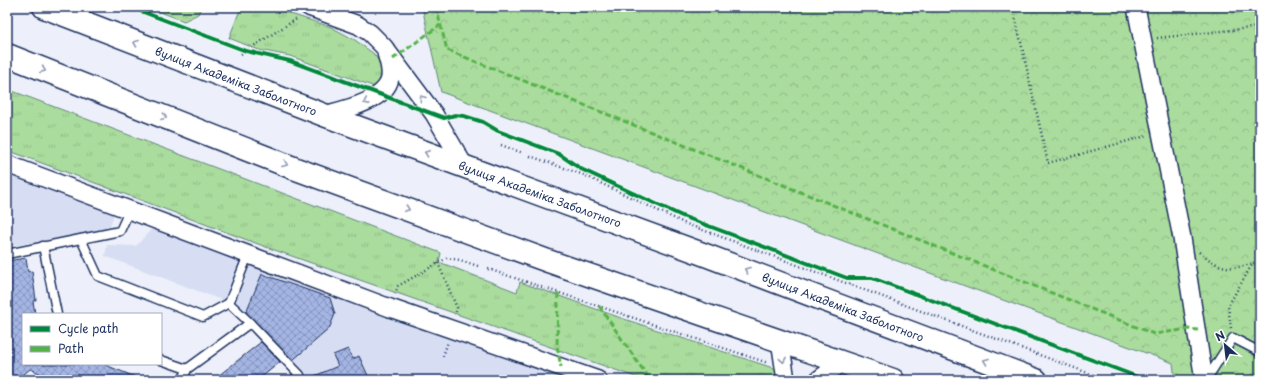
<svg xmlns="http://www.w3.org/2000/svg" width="1267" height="387" viewBox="0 0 1267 387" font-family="'Playpen Sans',sans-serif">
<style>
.built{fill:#d7def3}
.grass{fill:url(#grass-tufts);stroke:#62867e}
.park{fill:url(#park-crowns);stroke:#62867e}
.building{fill:url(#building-cross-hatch);stroke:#1b2f5e}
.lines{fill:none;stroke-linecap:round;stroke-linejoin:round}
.service-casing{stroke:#1b2f5e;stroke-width:11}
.minor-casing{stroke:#1b2f5e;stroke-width:20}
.trunk-casing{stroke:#1b2f5e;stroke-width:25}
.path{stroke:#1b2f5e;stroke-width:2.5;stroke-dasharray:1 3;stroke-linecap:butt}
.service{stroke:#fff;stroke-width:8}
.minor{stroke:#fff;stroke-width:17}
.trunk{stroke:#fff;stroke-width:22}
.quiet{stroke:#55b248;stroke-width:3;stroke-dasharray:6 3;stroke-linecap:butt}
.cycleway-casing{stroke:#fff;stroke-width:6}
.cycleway{stroke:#00873e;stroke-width:4}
.oneway{stroke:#8d97ae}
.labels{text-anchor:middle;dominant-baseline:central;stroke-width:3;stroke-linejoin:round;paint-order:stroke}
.street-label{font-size:11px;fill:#1b2f5e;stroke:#fff}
</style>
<defs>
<pattern id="grass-tufts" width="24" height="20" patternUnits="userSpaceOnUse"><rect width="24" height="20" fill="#aadc9d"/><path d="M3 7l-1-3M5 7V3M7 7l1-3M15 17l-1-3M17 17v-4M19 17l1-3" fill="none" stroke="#92bd8a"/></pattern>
<pattern id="park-crowns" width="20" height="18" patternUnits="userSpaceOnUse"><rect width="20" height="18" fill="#aadc9d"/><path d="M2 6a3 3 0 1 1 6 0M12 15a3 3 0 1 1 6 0" fill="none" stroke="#92bd8a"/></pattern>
<pattern id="building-cross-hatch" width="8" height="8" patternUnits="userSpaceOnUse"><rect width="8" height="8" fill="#a4b5e4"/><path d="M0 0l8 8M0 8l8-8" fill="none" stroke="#8594bc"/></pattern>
</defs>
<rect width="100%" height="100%" fill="#edf0fa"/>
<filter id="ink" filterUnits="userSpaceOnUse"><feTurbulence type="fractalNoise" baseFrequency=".025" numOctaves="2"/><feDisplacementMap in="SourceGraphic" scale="8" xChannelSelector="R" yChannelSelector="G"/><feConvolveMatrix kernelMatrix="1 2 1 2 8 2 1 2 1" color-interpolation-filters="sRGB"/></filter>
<g filter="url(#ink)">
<g class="built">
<path d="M7,169L116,208L109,229L7,247Z"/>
<path d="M156,224L589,380H297L227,302L105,256L107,245L136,246Z"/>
</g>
<g class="grass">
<path d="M147,7H201L198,14L184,21Z"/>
<path d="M244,7H269L331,27L355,40L374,54L383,68L382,78L375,87L290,56L259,50L229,38L240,10Z"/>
<path d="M7,89L441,253L439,262L517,292L520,282L624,319L770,367L778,371L781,380H644L266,247L7,150Z"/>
</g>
<path class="park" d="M422,7H1260V374L1221,380H1175L1173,363L441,92Z"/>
<g class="building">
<path d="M26,258L28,272L32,271L36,300L33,301L35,314H23V364H103L143,380H55L30,369L17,380H7V327H9L7,318V261Z"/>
<path d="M262,274L330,298L335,314L329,329L293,360L246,312Z"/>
<path d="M261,342L280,362L258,380H213Z"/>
<path d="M348,349L353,359L359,356L370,380H305L338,366L333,355Z"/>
</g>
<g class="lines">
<g class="service-casing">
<g id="service">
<path d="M81,239L98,276L203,317L229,303"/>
<path d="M43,246L57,314"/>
<path d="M7,254L120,231L130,209"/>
<path d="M250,323L300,375L293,380"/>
<path d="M161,360L187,369L250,323L229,303L248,255"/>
<path d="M183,380L187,369"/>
<path d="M1206,380L1233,338L1260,352"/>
</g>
</g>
<g class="minor-casing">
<g id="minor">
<path d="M309,7L358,25L370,33L384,47L434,114L465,167"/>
<path d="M1136,7L1182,238L1204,380"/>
<path d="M324,115C343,110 386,101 390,78C391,71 388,59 386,53"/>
<path d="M7,164L390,308L598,380"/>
<path d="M780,340L786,380"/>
<path d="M818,380L842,362"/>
</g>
</g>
<g class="trunk-casing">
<g id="trunk">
<path d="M44,7L324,115L700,253L1036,380"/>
<path d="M7,55L296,169L548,261L893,380"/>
</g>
</g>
<g class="path">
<path d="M1013,7L1048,163L1146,136"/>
<path d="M1157,38L1260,27"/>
<path d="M241,54L298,18"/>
<path d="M501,145L523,153"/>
<path d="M530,156L584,175L684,223L1107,380"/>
<path d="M1199,252C1218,267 1228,272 1253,263"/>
<path d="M438,263L457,308L455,315"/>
<path d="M488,269L768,363"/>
<path d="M395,294L398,286L447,258L460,260L478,266"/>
<path d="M1231,328L1228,306L1253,263L1260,260"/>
<path d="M443,356L448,342"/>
</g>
<use href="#service" class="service"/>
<use href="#minor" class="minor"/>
<use href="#trunk" class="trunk"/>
<g class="quiet">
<path d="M436,7L447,50L1154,334L1189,329L1198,330"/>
<path d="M393,59L440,25"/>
<path d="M558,293L557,346L561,367"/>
<path d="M599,306L650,380"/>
</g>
<g class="cycleway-casing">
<path id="cycleway" d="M130,7L246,51L290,61L444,118L455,115L464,116L483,122L498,131L559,154L581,169L682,216L847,278H872L1146,380"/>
</g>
<use href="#cycleway" class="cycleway"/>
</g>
<defs><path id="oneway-chevron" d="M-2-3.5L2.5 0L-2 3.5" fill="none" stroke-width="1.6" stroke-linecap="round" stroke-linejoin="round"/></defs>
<g class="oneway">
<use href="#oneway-chevron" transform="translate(136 43) rotate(-159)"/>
<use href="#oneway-chevron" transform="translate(43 70) rotate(21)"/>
<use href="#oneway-chevron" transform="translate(422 98) rotate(-127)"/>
<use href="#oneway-chevron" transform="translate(366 102) rotate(155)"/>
<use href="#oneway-chevron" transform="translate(164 117) rotate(21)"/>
<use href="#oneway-chevron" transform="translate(427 153) rotate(-160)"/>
<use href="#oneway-chevron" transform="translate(285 164) rotate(21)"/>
<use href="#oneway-chevron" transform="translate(407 209) rotate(20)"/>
<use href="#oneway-chevron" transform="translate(747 270) rotate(-159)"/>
<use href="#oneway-chevron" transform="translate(783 360) rotate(80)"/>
<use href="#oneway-chevron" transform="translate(986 361) rotate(-159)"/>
</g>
</g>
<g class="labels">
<g class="street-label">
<text transform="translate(236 81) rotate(21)">вулиця Академіка Заболотного</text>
<text transform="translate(540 194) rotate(20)">вулиця Академіка Заболотного</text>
<text transform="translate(843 307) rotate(21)">вулиця Академіка Заболотного</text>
</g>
</g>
<rect width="1267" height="387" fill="none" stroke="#fff" stroke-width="24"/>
<rect x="12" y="12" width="1243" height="363" fill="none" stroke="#1b2f5e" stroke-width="1.5" filter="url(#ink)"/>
<rect x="22" y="313" width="140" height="52" fill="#ffffff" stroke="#a4acbf"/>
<rect x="30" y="326" width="20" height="6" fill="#00873e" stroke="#a4acbf"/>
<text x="58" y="333" font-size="12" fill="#1b2f5e">Cycle path</text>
<rect x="30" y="346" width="20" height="6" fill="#55b248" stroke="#a4acbf"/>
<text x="58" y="353" font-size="12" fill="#1b2f5e">Path</text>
<g transform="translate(1225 345) rotate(332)" stroke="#ffffff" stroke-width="3" paint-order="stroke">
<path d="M0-3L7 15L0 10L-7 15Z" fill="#1b2f5e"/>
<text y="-6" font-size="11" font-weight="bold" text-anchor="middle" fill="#1b2f5e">N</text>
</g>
</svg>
